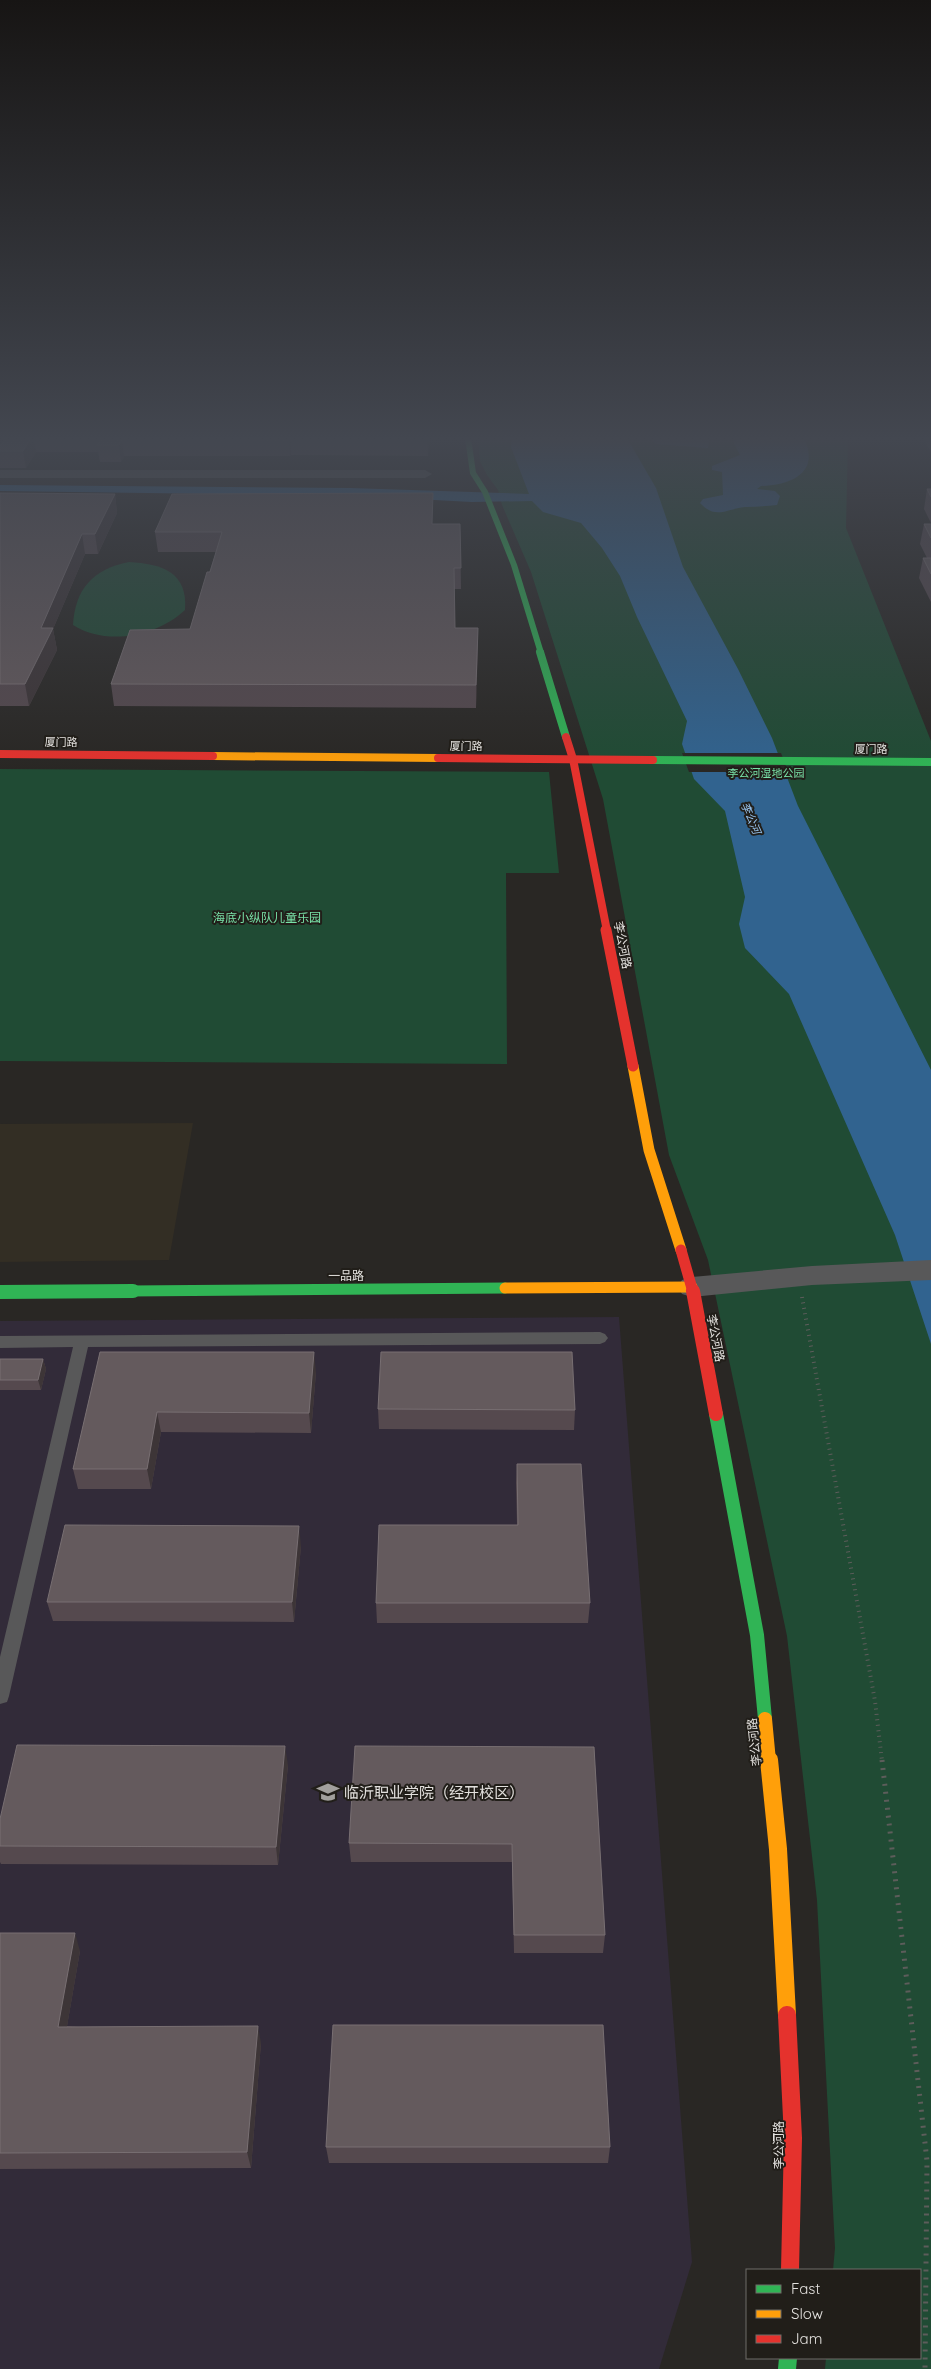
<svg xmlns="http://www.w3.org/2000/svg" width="931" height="2369" viewBox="0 0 931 2369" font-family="Quicksand,'Noto Sans SC',sans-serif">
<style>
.built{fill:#332e24}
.education{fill:#322b39}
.green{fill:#204b34}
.water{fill:#31638f}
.pier{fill:#292724}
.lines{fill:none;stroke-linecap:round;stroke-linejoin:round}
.path-far1{stroke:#5d5d5b;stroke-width:4;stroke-dasharray:1 4.5;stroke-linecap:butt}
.path{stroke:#5d5d5b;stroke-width:5;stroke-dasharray:2 6;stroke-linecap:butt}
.lane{fill:#585859;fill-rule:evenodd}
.street{fill:#585859;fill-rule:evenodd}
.fast-far4{stroke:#30b455;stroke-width:6}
.fast-far3{stroke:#30b455;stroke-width:8}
.fast-far2{stroke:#30b455;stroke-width:11}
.fast-far1{stroke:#30b455;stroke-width:14}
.fast{stroke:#30b455;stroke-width:18}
.slow-far3{stroke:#ff9f0a;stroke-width:8}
.slow-far2{stroke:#ff9f0a;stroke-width:11}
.slow-far1{stroke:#ff9f0a;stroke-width:14}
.slow{stroke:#ff9f0a;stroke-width:18}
.jam-far3{stroke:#e5322d;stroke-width:8}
.jam-far2{stroke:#e5322d;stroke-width:11}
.jam-far1{stroke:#e5322d;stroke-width:14}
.jam{stroke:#e5322d;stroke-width:18}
.wall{fill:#55494e}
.shaded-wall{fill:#3d3537}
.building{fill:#645a5d;stroke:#786f72}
.labels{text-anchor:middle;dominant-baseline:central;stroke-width:4;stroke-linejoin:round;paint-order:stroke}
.far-street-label{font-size:11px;fill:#e3e1de;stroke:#211e19}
.far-park-label{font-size:11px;fill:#78e1a7;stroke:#211e19}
.far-water-label{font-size:11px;font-style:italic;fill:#9ac6f1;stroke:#211e19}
.park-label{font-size:12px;fill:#78e1a7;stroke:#211e19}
.street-label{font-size:12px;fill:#e3e1de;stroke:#211e19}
.near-poi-label{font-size:15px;fill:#e3e1de;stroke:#211e19;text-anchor:start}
</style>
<rect width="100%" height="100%" fill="#292724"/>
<path class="built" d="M193,1123L169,1260L0,1262V1124Z"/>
<path class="education" d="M619,1317L692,2262L659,2369H0V1321Z"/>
<g class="green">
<path d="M478,438H848L846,528L931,741V2369H825L826,2358H920V2270H833L835,2248L817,1900L787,1636L708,1260L669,1155L603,799L531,572L502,505L498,490L487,475L480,461Z"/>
<path d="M129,562C162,564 188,572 185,610C156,637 106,646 73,625C75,589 93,569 129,562Z"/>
<path d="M0,769L549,772L559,873H506L507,1064L0,1061Z"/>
</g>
<g class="water">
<path d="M512,438H627L656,488L683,567L738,669L772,738L798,806L931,1070V1344L895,1235L789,994L745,948L739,924L745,897L725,811L694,779L682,744L687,721L637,617L620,576L602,548L581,523L543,512L532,501L472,502L359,496L0,491V485L350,488L529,494L511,447Z"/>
<path d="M650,438H710L708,448L656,444Z"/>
<path d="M734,438H804C821,473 790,485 761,486L757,489L775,491L780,496L777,505C766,506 756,507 745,507C726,509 716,520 700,503L703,499L723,495L722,472L712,470V466L740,455L734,443Z"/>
</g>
<path class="pier" d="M682,753H781L788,772H689Z"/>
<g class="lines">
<path class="path-far1" d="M802,1297L875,1701L882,1761"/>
<path class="path" d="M882,1760L927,2161L925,2369"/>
<path class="lane" d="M600,1332L605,1334L608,1338L605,1342L600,1344L88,1347L9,1696L7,1702L0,1704V1657L73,1347L0,1348V1336Z"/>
<g class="street">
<path d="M0,470H425L432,474L425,478H0Z"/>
<path d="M931,1260V1280L812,1285L692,1297L682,1294L678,1287L682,1280L692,1277L812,1266Z"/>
</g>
<path class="fast-far4" d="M468,438L473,473L485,492L514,565L541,653"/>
<g class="fast-far3">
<path d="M540,652L566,737"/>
<path d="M653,760L931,762"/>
</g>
<path class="fast-far2" d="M0,1292L505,1288"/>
<g class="fast-far1">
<path d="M0,1292L133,1291"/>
<path d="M716,1414L757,1635L765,1719"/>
</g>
<path class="fast" d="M787,2369L788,2358"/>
<path class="slow-far3" d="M213,756L438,758"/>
<g class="slow-far2">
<path d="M633,1066L649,1150L681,1250"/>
<path d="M505,1288L692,1287"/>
</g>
<path class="slow-far1" d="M765,1719L769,1761"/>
<path class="slow" d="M769,1760L778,1849L787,2015"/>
<g class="jam-far3">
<path d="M566,737L573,759L607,931"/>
<path d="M0,754L213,756"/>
<path d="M438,758L653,760"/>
</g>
<g class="jam-far2">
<path d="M606,930L633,1066"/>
<path d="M681,1250L693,1292"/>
</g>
<path class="jam-far1" d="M693,1291L716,1414"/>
<path class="jam" d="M787,2015L793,2138L790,2270"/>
</g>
<g class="wall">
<path d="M5,438H429L428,456L291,455L290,456H124L121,462H100L98,452H36L26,468H0V446Z"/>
<path d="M923,438H931V452Z"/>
<path d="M927,489H931V523L924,509Z"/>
<path d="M0,493L115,494L117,513L98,554H85L53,629L57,650L29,706H0Z"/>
<path d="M433,524H460L461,589H454L455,628H478L476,708L114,706L111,684L190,629L216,552H158L155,532Z"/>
<path d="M924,524H931V602L919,578L923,558H927L920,544Z"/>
<path d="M100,1352L316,1372L311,1433L161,1432L151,1489H78L73,1469Z"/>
<path d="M0,1359H43L46,1369L41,1390H0Z"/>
<path d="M378,1409L575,1410L574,1430L379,1429Z"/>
<path d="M517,1464L590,1603L588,1623H377L376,1603L517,1525L516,1483Z"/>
<path d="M301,1546L294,1622L53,1621L47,1602Z"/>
<path d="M594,1747L605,1935L603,1953H514L512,1862H351L349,1843Z"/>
<path d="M288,1765L278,1865L1,1864L0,1862V1819Z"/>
<path d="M0,1933L80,1951L67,2026L261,2043L251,2168L0,2169Z"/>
<path d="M326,2147H610L608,2163H329Z"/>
</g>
<g class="shaded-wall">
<path d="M31,438H34L36,452L26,468L23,451Z"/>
<path d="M290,438L291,455L290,456L289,440Z"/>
<path d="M427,438H429L428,456Z"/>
<path d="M122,439L124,456L121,462L119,445Z"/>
<path d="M115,494L117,513L98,554L95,534Z"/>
<path d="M82,534L85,554L53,629L57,650L29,706L25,684L41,628Z"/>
<path d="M478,628V650L476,708V685Z"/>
<path d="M314,1352L316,1372L311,1433L309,1413Z"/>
<path d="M43,1359L46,1369L41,1390L38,1380Z"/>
<path d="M157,1412L161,1432L151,1489L147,1469Z"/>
<path d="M299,1526L301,1546L294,1622L292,1602Z"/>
<path d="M285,1746L288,1765L278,1865L276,1847Z"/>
<path d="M75,1933L80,1951L64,2044L58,2027Z"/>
<path d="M258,2026L261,2043L251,2168L247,2152Z"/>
</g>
<g class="building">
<path d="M5,438H31L23,451H0V446Z"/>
<path d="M101,438H290L289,440L122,439L119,445H97Z"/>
<path d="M355,438H427V439Z"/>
<path d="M927,489H931V497Z"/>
<path d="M0,493L115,494L95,534H82L41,628H53L25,684H0Z"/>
<path d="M433,493L432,524H460L461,568H454L455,628H478L476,685L111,684L130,630L190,629L207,572H210L222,532H155L172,494Z"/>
<path d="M924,524H931V538Z"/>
<path d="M923,558H931V574Z"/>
<path d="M100,1352H314L309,1413L157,1412L147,1469H73Z"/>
<path d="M381,1352H572L575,1410L378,1409Z"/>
<path d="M0,1359H43L38,1380H0Z"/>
<path d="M517,1464H581L590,1603H376L379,1525H518Z"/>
<path d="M65,1525L299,1526L292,1602H47Z"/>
<path d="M17,1745L285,1746L276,1847L0,1846V1819Z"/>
<path d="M355,1746L594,1747L605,1935H514L512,1844L349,1843Z"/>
<path d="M0,1933H75L58,2027L258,2026L247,2152L0,2153Z"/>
<path d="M333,2025H603L610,2147H326Z"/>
</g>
<linearGradient id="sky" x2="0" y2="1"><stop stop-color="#171514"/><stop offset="0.57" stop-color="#434750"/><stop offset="1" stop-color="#434750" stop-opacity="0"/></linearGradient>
<rect width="931" height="770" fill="url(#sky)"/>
<defs>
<g id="school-bare" transform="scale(1.725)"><path d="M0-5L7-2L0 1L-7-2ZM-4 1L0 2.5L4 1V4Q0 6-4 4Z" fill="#a2a09d" stroke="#211e19" stroke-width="2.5" paint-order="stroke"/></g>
</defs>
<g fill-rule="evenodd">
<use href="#school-bare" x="328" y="1792"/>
</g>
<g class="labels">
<g class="far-street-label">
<text transform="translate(61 742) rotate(1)">厦门路</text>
<text transform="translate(466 746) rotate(1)">厦门路</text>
<text x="871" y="749">厦门路</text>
</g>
<g class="far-park-label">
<text x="766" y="773">李公河湿地公园</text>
</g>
<g class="far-water-label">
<text transform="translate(751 818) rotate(67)">李公河</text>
</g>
<g class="park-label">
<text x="267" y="917">海底小纵队儿童乐园</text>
</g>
<g class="street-label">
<text transform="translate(623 945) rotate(79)">李公河路</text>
<text x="346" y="1275">一品路</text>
<text transform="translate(716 1338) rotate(79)">李公河路</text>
<text transform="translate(754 1742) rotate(-96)">李公河路</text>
<text transform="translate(778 2145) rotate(-90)">李公河路</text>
</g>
<g class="near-poi-label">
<text x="344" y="1792">临沂职业学院（经开校区）</text>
</g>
</g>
<rect x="746" y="2269" width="175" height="90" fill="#211e19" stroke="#6f6c68"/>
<rect x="756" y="2285" width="25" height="8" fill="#30b455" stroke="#6f6c68"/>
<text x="791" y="2294" font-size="15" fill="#e3e1de">Fast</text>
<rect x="756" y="2310" width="25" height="8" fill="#ff9f0a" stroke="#6f6c68"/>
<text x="791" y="2319" font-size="15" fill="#e3e1de">Slow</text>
<rect x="756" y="2335" width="25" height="8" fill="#e5322d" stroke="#6f6c68"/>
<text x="791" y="2344" font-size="15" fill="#e3e1de">Jam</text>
</svg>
